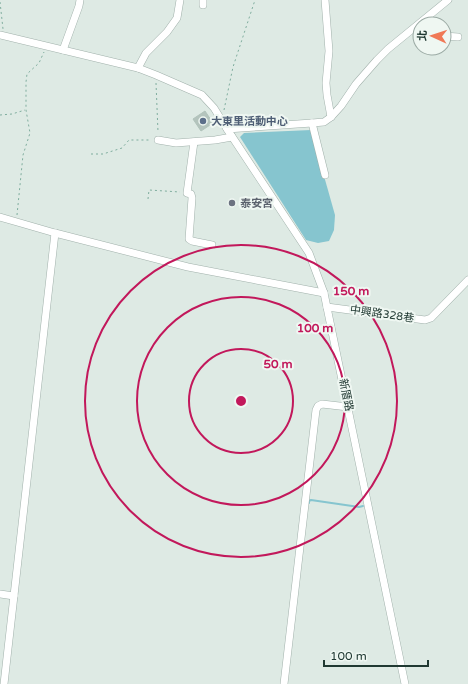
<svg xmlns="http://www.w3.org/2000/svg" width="468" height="684" viewBox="0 0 468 684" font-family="'Varela Round','Noto Sans TC',sans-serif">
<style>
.water{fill:#86c5cf}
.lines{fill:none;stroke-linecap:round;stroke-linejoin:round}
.stream{stroke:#86c5cf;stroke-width:2}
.building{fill:#b4c4bd;stroke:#b1c3bb}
.minor-casing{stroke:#a1b1ab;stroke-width:8}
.path{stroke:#7fad9e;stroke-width:1;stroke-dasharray:2 3;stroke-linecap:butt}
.minor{stroke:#fff;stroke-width:7}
.ring{fill:none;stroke:#c2185b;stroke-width:2}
.service-dot{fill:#5c6f8a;stroke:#eff7f2;stroke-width:1.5}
.worship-dot{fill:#6b7280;stroke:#eff7f2;stroke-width:1.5}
.labels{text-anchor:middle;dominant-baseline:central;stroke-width:4;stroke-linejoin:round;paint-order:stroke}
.service-label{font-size:11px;font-weight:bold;fill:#4e5e75;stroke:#eff7f2;text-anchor:start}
.worship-label{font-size:11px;font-weight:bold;fill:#5b616d;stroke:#eff7f2;text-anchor:start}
.street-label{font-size:11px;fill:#203932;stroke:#eff7f2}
.centre{fill:#c2185b;stroke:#eff7f2;stroke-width:2}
.ring-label{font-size:12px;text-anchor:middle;font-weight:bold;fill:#c2185b;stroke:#eff7f2;stroke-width:4;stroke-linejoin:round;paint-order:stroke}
</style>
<rect width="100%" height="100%" fill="#deeae4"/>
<path class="water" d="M311,130L335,215L334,230L329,241L318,243L306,240L240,137L244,133Z"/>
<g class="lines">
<path class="stream" d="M309,503V501L311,500L359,507L363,506"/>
</g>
<path class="building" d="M205,111L213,123L201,131L193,119Z"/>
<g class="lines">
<g class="minor-casing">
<g id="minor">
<path d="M325,0L329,51L326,83L327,95L331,117"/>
<path d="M203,5V0"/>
<path d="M0,35L138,68L156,75L202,95L214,108L227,129L312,123L324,122L331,117L341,106L356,84L377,60L388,49L448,0"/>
<path d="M444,36L458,37"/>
<path d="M63,50L79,6L80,0"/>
<path d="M138,68L146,53L167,32L177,18L180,0"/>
<path d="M312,123L325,175"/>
<path d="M227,129L309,253L324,293L405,684"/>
<path d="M158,140L176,143L215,140L232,137"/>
<path d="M194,142L187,193L191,194L192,198L189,239L192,241L212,245"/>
<path d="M0,217L17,222L55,233L188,267L324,293"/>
<path d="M327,307L425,320L431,318L468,280"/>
<path d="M0,594L14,596"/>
<path d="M4,684L55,233"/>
<path d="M284,684L316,410L318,406L322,404L348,407"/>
</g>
</g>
<g class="path">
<path d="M0,2L3,29"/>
<path d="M156,83L158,132"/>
<path d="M224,110L233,67L255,0"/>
<path d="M0,115L12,114L25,110"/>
<path d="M91,154H103L122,148L129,140H151"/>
<path d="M148,199L149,190L180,192"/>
<path d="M17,215L23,155L30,133L26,110V82L27,74L39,63L44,52"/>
</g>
<use href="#minor" class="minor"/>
</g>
<g class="ring">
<circle cx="241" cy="401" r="52"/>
<circle cx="241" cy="401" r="104"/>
<circle cx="241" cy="401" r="156"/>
</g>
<circle class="service-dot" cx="203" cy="121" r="4"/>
<circle class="worship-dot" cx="232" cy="203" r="4"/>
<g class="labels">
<g class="service-label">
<text x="211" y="121">大東里活動中心</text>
</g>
<g class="worship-label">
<text x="240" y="203">泰安宮</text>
</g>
<g class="street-label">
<text transform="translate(382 314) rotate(8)">中興路328巷</text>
<text transform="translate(346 395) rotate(78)">新厝路</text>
</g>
</g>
<circle cx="241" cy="401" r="6" class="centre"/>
<g class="ring-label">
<text x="351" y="295">150 m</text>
<text x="315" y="332">100 m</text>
<text x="278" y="368">50 m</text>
</g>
<g transform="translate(432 36) rotate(273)"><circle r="19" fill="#eff7f2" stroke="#9caba5"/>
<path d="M0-3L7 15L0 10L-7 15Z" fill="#f07956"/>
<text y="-6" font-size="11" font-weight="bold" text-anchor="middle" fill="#203932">北</text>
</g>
<path d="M324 660v6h104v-6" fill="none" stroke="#203932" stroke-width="2"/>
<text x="330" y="660" font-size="12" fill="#203932" stroke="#eff7f2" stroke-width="3" paint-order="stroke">100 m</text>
</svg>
